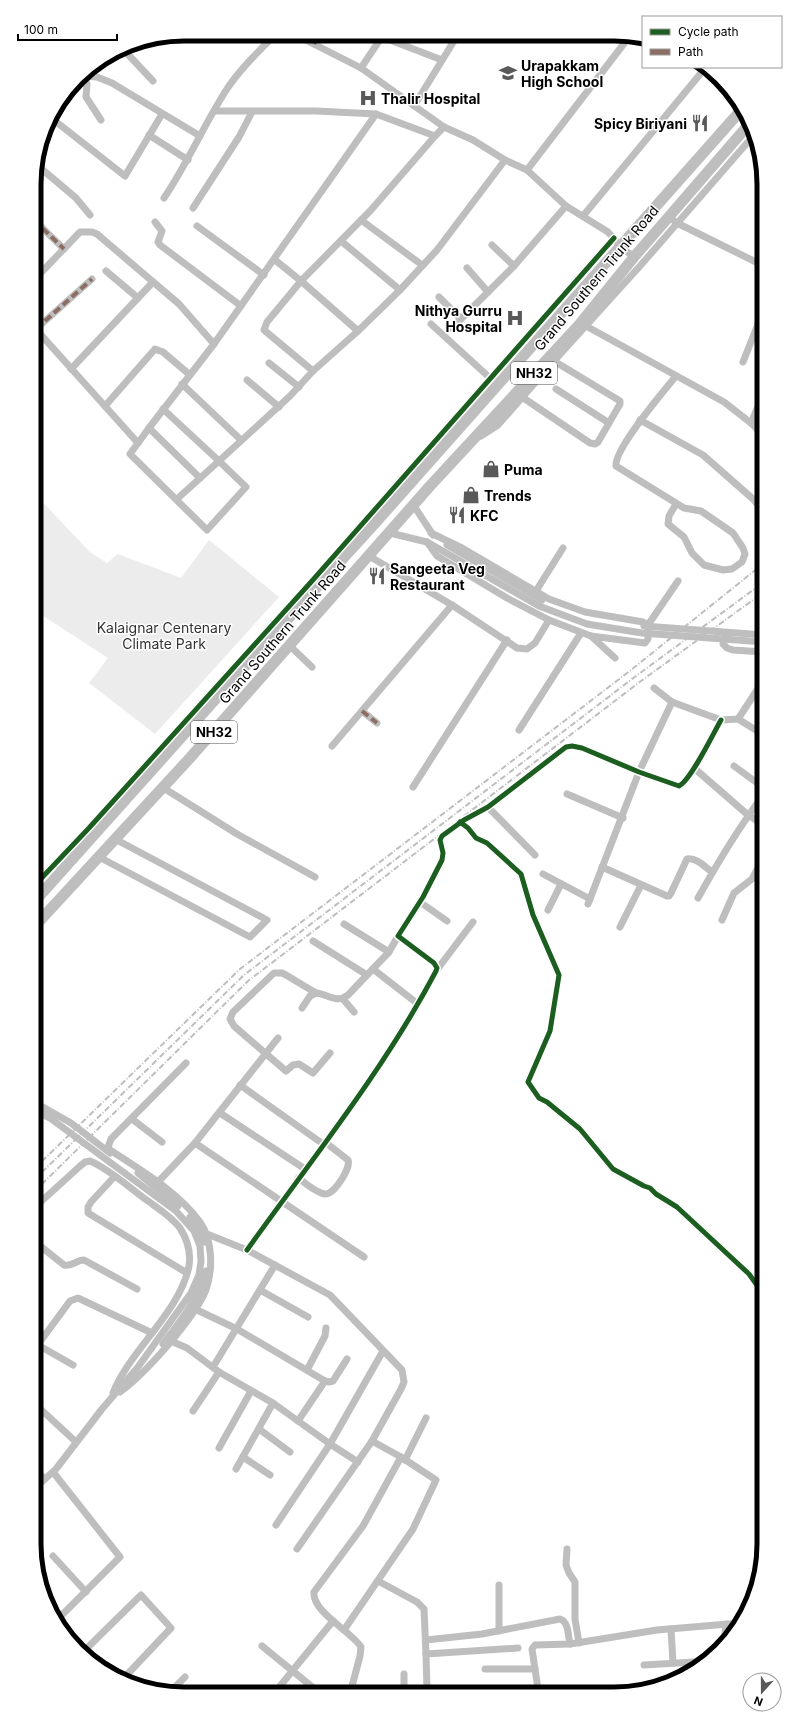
<svg xmlns="http://www.w3.org/2000/svg" width="798" height="1728" viewBox="0 0 798 1728" font-family="Inter,sans-serif">
<style>
.green{fill:#ececec}
.lines{fill:none;stroke-linecap:round;stroke-linejoin:round}
.minor{stroke:#bebebe;stroke-width:7}
.highway{stroke:#bebebe;stroke-width:11}
.rail{stroke:#bebebe;stroke-width:2;stroke-dasharray:6 2 1 2;stroke-linecap:butt}
.quiet{stroke:#8d6e63;stroke-width:4;stroke-dasharray:8 4;stroke-linecap:butt}
.cycleway-casing{stroke:#fff;stroke-width:8}
.cycleway{stroke:#1b5e20;stroke-width:5}
.labels{text-anchor:middle;dominant-baseline:central;stroke-width:3;stroke-linejoin:round;paint-order:stroke}
.shield{fill:#fff;stroke:#4c4c4c;stroke-width:1}
.shield-label{font-size:13px;font-weight:bold;fill:#000}
.poi-label{font-size:14px;font-weight:bold;fill:#000;stroke:#fff;text-anchor:start}
.street-label{font-size:14px;fill:#000;stroke:#fff}
.park-label{font-size:14px;fill:#333;stroke:#fff}
.rim{fill:none;stroke:#000;stroke-width:5}
</style>
<rect width="100%" height="100%" fill="#fff"/>
<path class="green" d="M34,493L90,552L107,563L118,554L181,578L209,540L279,597L155,734L89,683L108,658L34,610Z"/>
<g class="lines">
<g class="minor">
<path d="M184,34L190,37"/>
<path d="M296,35L361,68L444,127L473,140L505,160L527,170L566,206L608,232L620,246L634,257"/>
<path d="M446,36L455,40"/>
<path d="M382,37L442,60"/>
<path d="M314,44L320,35"/>
<path d="M122,48L153,81"/>
<path d="M361,68L383,35"/>
<path d="M82,76L97,77L112,83L200,136"/>
<path d="M84,76L87,84L86,97L101,120"/>
<path d="M414,106L457,36"/>
<path d="M215,111H316L376,114L435,136L444,127"/>
<path d="M50,117L125,176L162,114"/>
<path d="M149,135L188,160"/>
<path d="M37,165L76,198L90,215"/>
<path d="M527,170L629,37"/>
<path d="M164,198C187,164 203,127 225,92C238,71 258,52 275,35"/>
<path d="M193,208L239,137L252,112"/>
<path d="M583,216L706,67"/>
<path d="M34,220L64,249"/>
<path d="M361,220L422,265"/>
<path d="M673,220L677,223L764,266"/>
<path d="M155,222L162,231L158,242L160,245L241,306"/>
<path d="M197,226L264,275"/>
<path d="M341,241L400,290"/>
<path d="M492,245L514,266"/>
<path d="M275,260L301,281L371,210L435,136"/>
<path d="M467,268L488,292"/>
<path d="M106,271L138,298"/>
<path d="M34,280L80,232H92L97,234L179,304L214,344"/>
<path d="M439,297L461,319"/>
<path d="M431,324L490,378"/>
<path d="M586,326L724,402L751,423L764,436"/>
<path d="M34,327L138,443"/>
<path d="M452,328L514,266L566,206"/>
<path d="M36,329L92,279"/>
<path d="M743,362L764,309"/>
<path d="M269,363L299,387"/>
<path d="M71,369L153,282"/>
<path d="M313,371L264,330L267,322L301,281L358,331"/>
<path d="M676,376C664,391 614,449 616,466L684,508L701,511L733,533L743,548L745,554L742,562L732,569L723,570L704,565L692,553L684,537L668,524L669,516L676,504"/>
<path d="M247,380L279,407"/>
<path d="M182,384L241,440"/>
<path d="M556,389L609,423"/>
<path d="M522,397L590,443L595,444L598,442L620,404V401L554,361"/>
<path d="M105,406L155,349L163,352L190,375"/>
<path d="M163,409L219,461L290,396L313,371L358,331L400,290L437,250L505,160"/>
<path d="M640,420L703,455L753,499L764,512"/>
<path d="M751,423L764,392"/>
<path d="M149,428L130,454L207,530L246,487L219,461L177,499"/>
<path d="M481,436L498,425L554,361L640,266L754,135"/>
<path d="M200,478L149,428L214,344L376,114"/>
<path d="M414,506L433,535"/>
<path d="M390,533L427,542L539,606L587,624L642,633L764,642"/>
<path d="M427,542L437,556L507,598L549,620L591,636L645,643L648,639V625L643,622L585,612L549,599L462,548L431,533"/>
<path d="M447,545L542,600"/>
<path d="M369,556L452,605L517,648L527,649L535,643L549,620"/>
<path d="M536,591L563,548"/>
<path d="M648,625L678,581"/>
<path d="M644,626L764,635"/>
<path d="M591,636L615,658"/>
<path d="M725,636L723,644L727,648L733,650L764,652"/>
<path d="M290,646L312,667"/>
<path d="M654,688L672,702L721,720L738,719L761,684L764,682"/>
<path d="M362,711L377,723"/>
<path d="M738,719L764,735"/>
<path d="M519,730L581,633"/>
<path d="M332,746L452,605"/>
<path d="M734,766L764,788"/>
<path d="M694,768L748,815L764,825"/>
<path d="M162,787L237,834L315,877"/>
<path d="M413,787L507,640"/>
<path d="M567,794L623,818"/>
<path d="M488,807L535,855"/>
<path d="M460,822L468,828L476,838L487,843L521,874L533,915L559,975L550,1031L528,1082L539,1098L547,1102L580,1129L613,1169L644,1186L650,1188L656,1194L677,1207L749,1274L764,1295"/>
<path d="M99,857L250,937L267,920L115,839"/>
<path d="M602,867L667,896H669L671,893L687,859C696,857 705,867 712,872"/>
<path d="M543,874L590,899"/>
<path d="M34,886L89,828L312,581L614,238"/>
<path d="M698,898C718,862 739,827 764,794"/>
<path d="M420,902L447,921"/>
<path d="M588,904L639,772L672,702"/>
<path d="M548,910L561,884"/>
<path d="M722,920L734,893L752,879L764,857"/>
<path d="M344,924L389,952"/>
<path d="M620,927L641,885"/>
<path d="M313,941L367,975"/>
<path d="M373,969L418,1004"/>
<path d="M436,971L473,922"/>
<path d="M316,993L286,975L282,973H274L233,1012L230,1019L234,1026L286,1071L293,1065L299,1064L313,1073L330,1053"/>
<path d="M343,999L354,1012"/>
<path d="M302,1008L310,996L316,993C328,994 336,1004 348,995L389,952L398,936"/>
<path d="M240,1085L323,1144"/>
<path d="M34,1102L71,1123L110,1153"/>
<path d="M220,1113L305,1169"/>
<path d="M132,1119L162,1142"/>
<path d="M195,1143L364,1257"/>
<path d="M138,1173L178,1206"/>
<path d="M114,1177L91,1202L88,1207V1213L187,1273"/>
<path d="M298,1178C306,1183 316,1193 325,1194C334,1195 351,1168 348,1160L325,1142"/>
<path d="M158,1182L195,1143L278,1038"/>
<path d="M34,1208L79,1167L85,1162L90,1161C108,1168 131,1189 148,1201C159,1209 172,1217 180,1228C187,1239 191,1253 189,1266C180,1312 130,1350 113,1393"/>
<path d="M190,1217L205,1242"/>
<path d="M207,1234L247,1250L330,1295L402,1370L404,1382L401,1389L372,1441L401,1457L436,1480L413,1529L344,1630"/>
<path d="M34,1241L64,1265C72,1267 76,1260 84,1260L137,1289"/>
<path d="M247,1250C312,1159 384,1070 436,971L437,968L434,963L398,936L423,897L442,860L443,853L440,840L442,836L464,820L488,807L566,747L572,746L582,748L639,772L679,786C691,780 713,734 721,720"/>
<path d="M260,1290L308,1317"/>
<path d="M195,1309L237,1329L325,1381L329,1382L333,1381L347,1359"/>
<path d="M171,1341L187,1348L219,1372L273,1403L330,1444L358,1462"/>
<path d="M163,1344C179,1323 200,1297 206,1271"/>
<path d="M38,1345L73,1365"/>
<path d="M34,1350L70,1301L78,1298L152,1333"/>
<path d="M213,1367L275,1265"/>
<path d="M307,1370L325,1336L326,1328"/>
<path d="M120,1392C146,1373 194,1319 206,1290C213,1269 213,1241 200,1222C177,1191 142,1171 110,1150L108,1147L111,1139L186,1063"/>
<path d="M34,1403L76,1442"/>
<path d="M193,1411L219,1372"/>
<path d="M298,1421L325,1381"/>
<path d="M259,1429L290,1452"/>
<path d="M219,1448L251,1391"/>
<path d="M243,1457L270,1475"/>
<path d="M405,1460L426,1418"/>
<path d="M34,1469L45,1479"/>
<path d="M236,1469L273,1403"/>
<path d="M53,1472L120,1557L56,1621"/>
<path d="M34,1489L56,1469L102,1409L138,1367L191,1293L199,1275L201,1261L200,1246L194,1231L176,1211L50,1118L34,1110"/>
<path d="M276,1525L330,1444L383,1351"/>
<path d="M297,1549L372,1441"/>
<path d="M567,1549L566,1565L569,1573L575,1582V1619L579,1643"/>
<path d="M53,1556L86,1592"/>
<path d="M378,1581L417,1602L424,1609L426,1654"/>
<path d="M499,1585V1631"/>
<path d="M671,1629L673,1663"/>
<path d="M426,1640L482,1634L560,1619C569,1622 568,1636 570,1644"/>
<path d="M724,1644L726,1624"/>
<path d="M262,1646L316,1690"/>
<path d="M82,1653L141,1595L171,1628L122,1680"/>
<path d="M644,1665L694,1662"/>
<path d="M485,1669H535"/>
<path d="M404,1674V1690"/>
<path d="M538,1689L532,1649L535,1645L570,1644L657,1630L740,1623"/>
<path d="M351,1690L360,1656L361,1647C351,1631 312,1612 314,1592L363,1526L401,1457"/>
<path d="M427,1690L426,1654L518,1648"/>
<path d="M171,1691L185,1677"/>
<path d="M276,1691L333,1621"/>
</g>
<g class="highway">
<path d="M34,902L237,675L377,521L743,108"/>
<path d="M34,927L189,759L430,486L579,325L634,257L750,123"/>
</g>
<g class="rail">
<path d="M34,1169L240,969L631,670L764,563"/>
<path d="M34,1180L244,975L636,676L764,582"/>
<path d="M34,1192L248,981L641,681L764,592"/>
</g>
<g class="quiet">
<path d="M314,44L320,35"/>
<path d="M34,220L64,249"/>
<path d="M36,329L92,279"/>
<path d="M362,711L377,723"/>
</g>
<g class="cycleway-casing">
<g id="cycleway">
<path d="M460,822L468,828L476,838L487,843L521,874L533,915L559,975L550,1031L528,1082L539,1098L547,1102L580,1129L613,1169L644,1186L650,1188L656,1194L677,1207L749,1274L764,1295"/>
<path d="M34,886L89,828L312,581L614,238"/>
<path d="M247,1250C312,1159 384,1070 436,971L437,968L434,963L398,936L423,897L442,860L443,853L440,840L442,836L464,820L488,807L566,747L572,746L582,748L639,772L679,786C691,780 713,734 721,720"/>
</g>
</g>
<use href="#cycleway" class="cycleway"/>
</g>
<defs>
<g id="school-bare" transform="scale(1.38)"><path d="M0-5L7-2L0 1L-7-2ZM-4 1L0 2.5L4 1V4Q0 6-4 4Z" fill="#595959" stroke="#fff" stroke-width="2.5" paint-order="stroke"/></g>
<g id="hospital-bare" transform="scale(1.38)"><path d="M-5-5h3v3.5h4V-5h3V5h-3V1.5h-4V5h-3Z" fill="#595959" stroke="#fff" stroke-width="2.5" paint-order="stroke"/></g>
<g id="restaurant-bare" transform="scale(1.38)"><path d="M-5-6h1v4h1v-4h1v4h1v-4h1v5L-1.5 .5V6h-2V.5L-5-1ZM5-6V6H3V1.5H1.5Q1.5-4 5-6Z" fill="#595959" stroke="#fff" stroke-width="2.5" paint-order="stroke"/></g>
<g id="shop-bare" transform="scale(1.38)"><path d="M-5-2.5h2.3a2.7 3.5 0 0 1 5.4 0H5L5.5 6h-11ZM-1.5-2.5h3a1.5 2.3 0 0 0-3 0Z" fill="#595959" stroke="#fff" stroke-width="2.5" paint-order="stroke"/></g>
</defs>
<g fill-rule="evenodd">
<use href="#school-bare" x="508" y="73"/>
<use href="#hospital-bare" x="368" y="98"/>
<use href="#restaurant-bare" x="700" y="123"/>
<use href="#hospital-bare" x="515" y="318"/>
<use href="#shop-bare" x="491" y="469"/>
<use href="#shop-bare" x="471" y="495"/>
<use href="#restaurant-bare" x="457" y="515"/>
<use href="#restaurant-bare" x="377" y="576"/>
</g>
<g class="labels">
<g class="shield">
<rect x="511" y="362" width="46" height="22" rx="3"/>
<rect x="191" y="721" width="46" height="22" rx="3"/>
</g>
<g class="shield-label">
<text x="534" y="373">NH32</text>
<text x="214" y="732">NH32</text>
</g>
<g class="poi-label">
<text x="521" y="65">Urapakkam<tspan x="521" dy="16">High School</tspan></text>
<text x="381" y="98">Thalir Hospital</text>
<text x="687" y="123" text-anchor="end">Spicy Biriyani</text>
<text x="502" y="310" text-anchor="end">Nithya Gurru<tspan x="502" dy="16">Hospital</tspan></text>
<text x="504" y="469">Puma</text>
<text x="484" y="495">Trends</text>
<text x="470" y="515">KFC</text>
<text x="390" y="568">Sangeeta Veg<tspan x="390" dy="16">Restaurant</tspan></text>
</g>
<g class="street-label">
<text transform="translate(596 278) rotate(-50)">Grand Southern Trunk Road</text>
<text transform="translate(282 632) rotate(-49)">Grand Southern Trunk Road</text>
</g>
<g class="park-label">
<text x="164" y="627">Kalaignar Centenary<tspan x="164" dy="16">Climate Park</tspan></text>
</g>
</g>
<path d="M0 0H798V1728H0ZM184 41H614A143 143 0 0 1 757 184V1544A143 143 0 0 1 614 1687H184A143 143 0 0 1 41 1544V184A143 143 0 0 1 184 41Z" fill="#fff" fill-rule="evenodd"/>
<path class="rim" d="M184 41H614A143 143 0 0 1 757 184V1544A143 143 0 0 1 614 1687H184A143 143 0 0 1 41 1544V184A143 143 0 0 1 184 41Z"/>
<rect x="642" y="16" width="140" height="52" fill="#ffffff" stroke="#999999"/>
<rect x="650" y="29" width="20" height="6" fill="#1b5e20" stroke="#999999"/>
<text x="678" y="36" font-size="12" fill="#000000">Cycle path</text>
<rect x="650" y="49" width="20" height="6" fill="#8d6e63" stroke="#999999"/>
<text x="678" y="56" font-size="12" fill="#000000">Path</text>
<g transform="translate(762 1692) rotate(201)"><circle r="19" fill="#ffffff" stroke="#999999"/>
<path d="M0-3L7 15L0 10L-7 15Z" fill="#595959"/>
<text y="-6" font-size="11" font-weight="bold" text-anchor="middle" fill="#000000">N</text>
</g>
<path d="M18 34v6h99v-6" fill="none" stroke="#000000" stroke-width="2"/>
<text x="24" y="34" font-size="12" fill="#000000" stroke="#ffffff" stroke-width="3" paint-order="stroke">100 m</text>
</svg>
